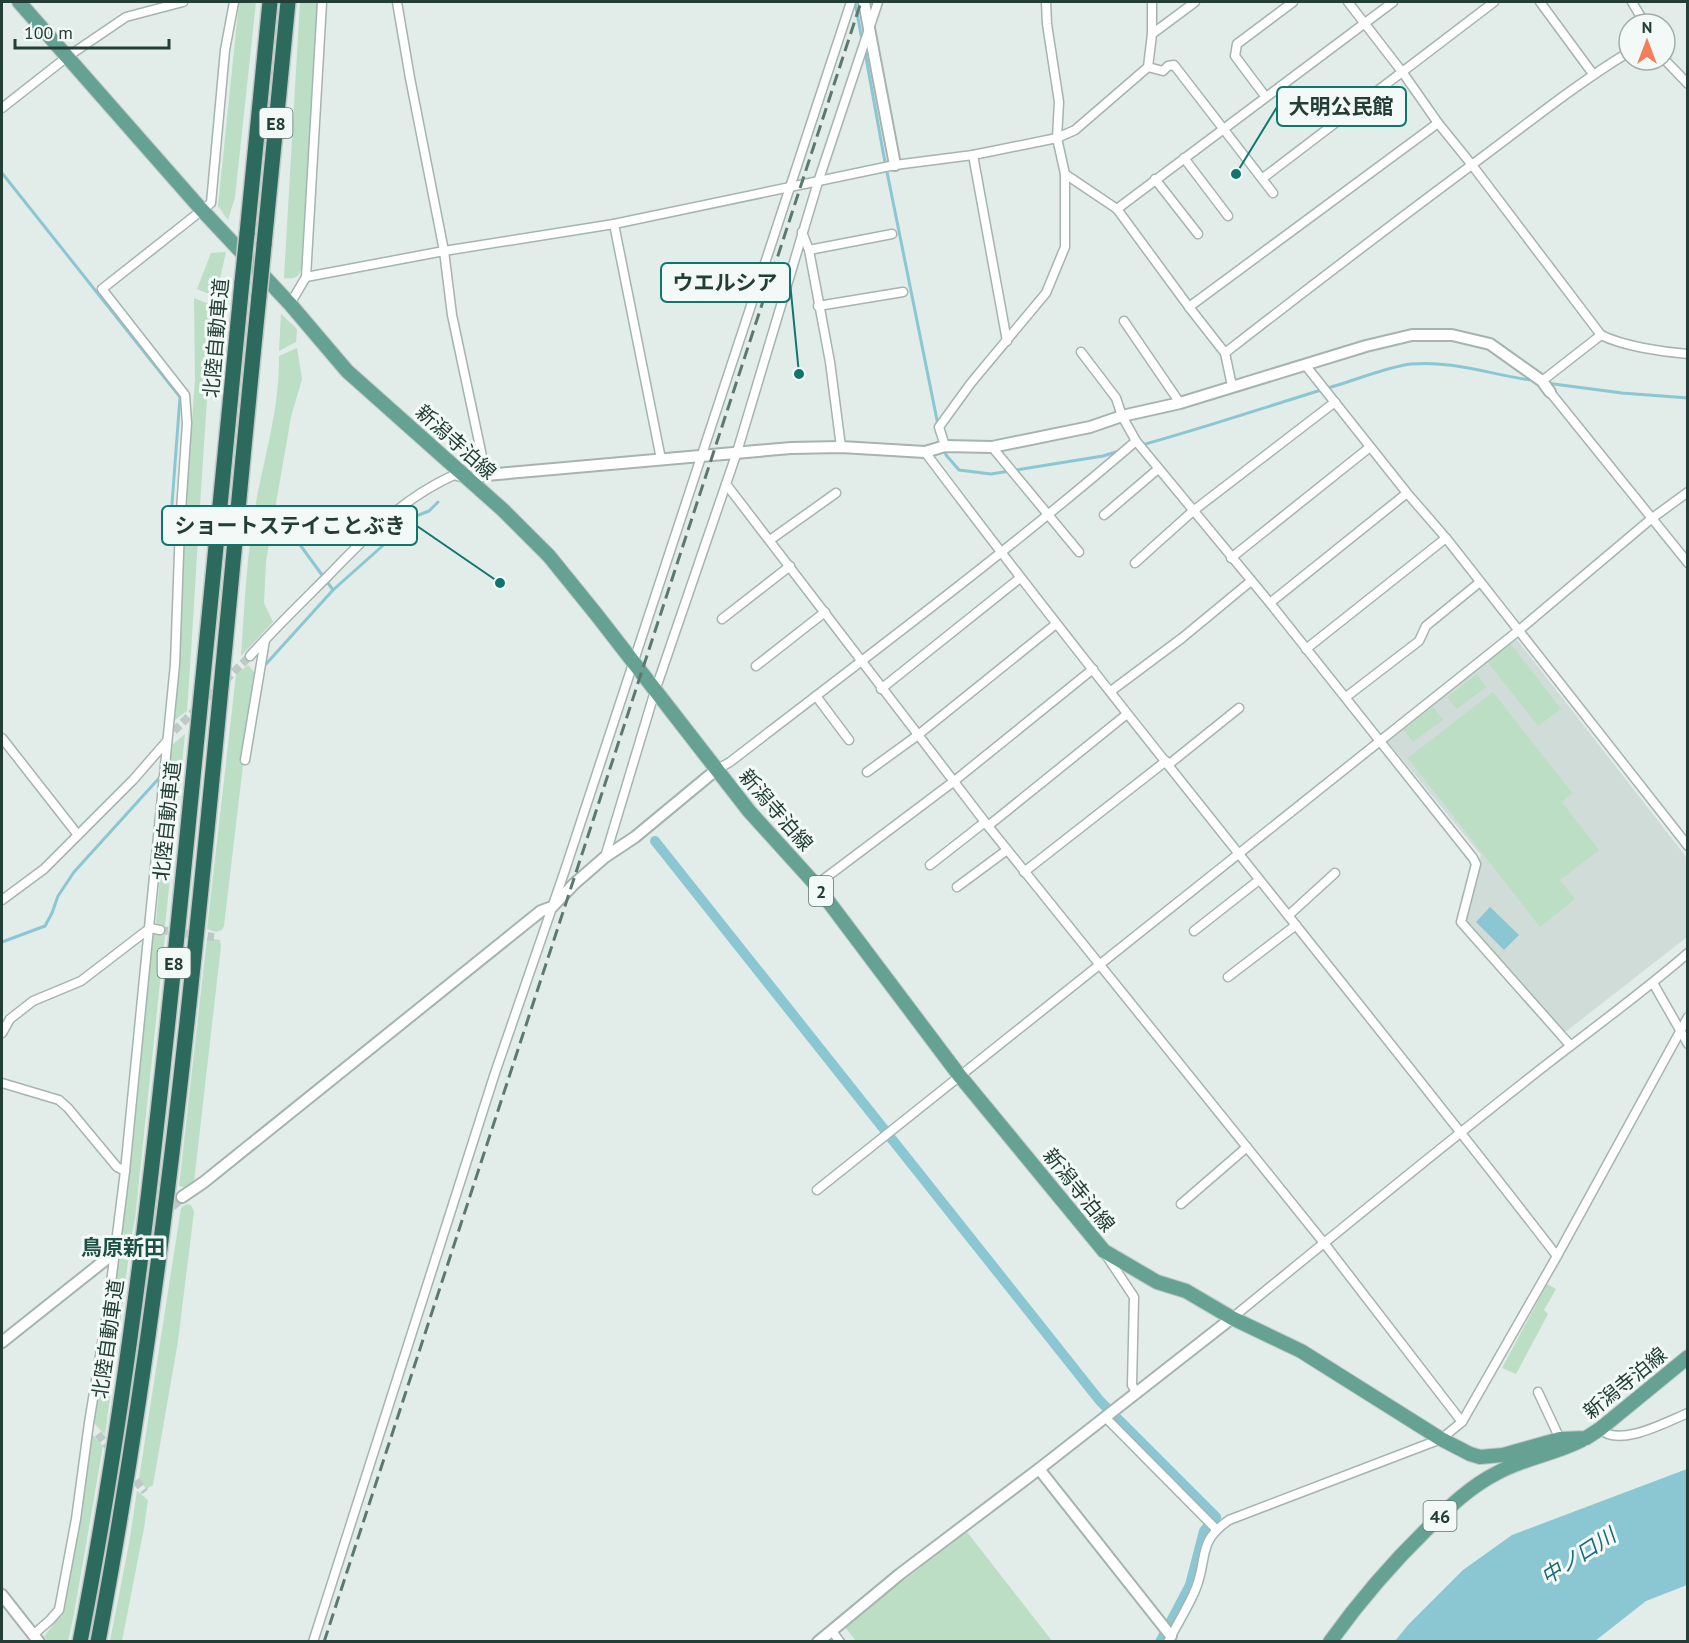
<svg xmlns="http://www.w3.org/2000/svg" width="1689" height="1643" viewBox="0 0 1689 1643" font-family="'PT Sans','Noto Sans JP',sans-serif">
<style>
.built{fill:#d0dcd7}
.green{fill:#bbdec4}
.water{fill:#8ac7d2}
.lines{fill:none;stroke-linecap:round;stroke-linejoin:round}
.stream{stroke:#8ac7d2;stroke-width:3}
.canal{stroke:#8ac7d2;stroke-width:10}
.minor-tunnel{stroke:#bcc9c4;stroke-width:8;stroke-dasharray:8 4;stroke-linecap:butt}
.tertiary-tunnel{stroke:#bcc9c4;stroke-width:10;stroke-dasharray:10 5;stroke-linecap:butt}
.minor-casing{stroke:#a5b4af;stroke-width:11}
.tertiary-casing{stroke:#a5b4af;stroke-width:14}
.primary-casing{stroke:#c1c9c7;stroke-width:16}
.motorway-casing{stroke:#c1c9c7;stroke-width:18}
.minor{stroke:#fff;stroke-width:8}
.tertiary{stroke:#fff;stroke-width:10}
.primary{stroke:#66a293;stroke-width:14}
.motorway{stroke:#2d6a5e;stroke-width:15}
.rail{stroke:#5c7971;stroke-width:3;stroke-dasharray:12 6;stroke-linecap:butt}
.motorway-bridge-casing{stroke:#c1c9c7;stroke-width:18;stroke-linecap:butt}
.motorway-bridge{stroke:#2d6a5e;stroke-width:15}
.labels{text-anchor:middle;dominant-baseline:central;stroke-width:6;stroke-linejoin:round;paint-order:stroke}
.shield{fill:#f3f9f6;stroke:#617670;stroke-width:1.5}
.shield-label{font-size:18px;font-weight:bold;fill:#223e36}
.street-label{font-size:20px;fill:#223e36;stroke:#f3f9f6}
.neighbourhood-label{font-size:21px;font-weight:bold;fill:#1d5044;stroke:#f3f9f6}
.water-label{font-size:21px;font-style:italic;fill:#1b6a7a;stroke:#f3f9f6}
.leader{fill:none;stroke:#0f766e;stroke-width:2}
.callout-dot{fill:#0f766e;stroke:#f3f9f6;stroke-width:2}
.callout{fill:#f3f9f6;stroke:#0f766e;stroke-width:2}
.callout-label{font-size:21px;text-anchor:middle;font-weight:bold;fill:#223e36}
</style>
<rect width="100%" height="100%" fill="#e2ece8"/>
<path class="built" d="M1514,636L1687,858V937L1564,1033L1465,919L1481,855L1384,737Z"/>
<g class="green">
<path d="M239,2H256L235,197L228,220L218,206Z"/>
<path d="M300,2H318L301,270C297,279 293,279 284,278Z"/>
<path d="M226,252L216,297L197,289L211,253Z"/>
<path d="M194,298L214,306C206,342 209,379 206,415C199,514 194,612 187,711L175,720L184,532L195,379Z"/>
<path d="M281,314L297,329L296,342L279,351Z"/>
<path d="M297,348L302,379L291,417L266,561L264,603L273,622L241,656C245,601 247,546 258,492C267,448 280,402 279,356Z"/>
<path d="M1510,643L1561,709L1538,726L1487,661Z"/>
<path d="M248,665L254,672L224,926L222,930L216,932L207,929L236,675Z"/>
<path d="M1477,674L1486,687L1457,709L1447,697Z"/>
<path d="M1493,692L1572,793L1562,802L1599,850L1560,880L1575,899L1540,927L1408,758Z"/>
<path d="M1433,707L1443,720L1413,742L1404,730Z"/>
<path d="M185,734L165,926L156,923L171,746Z"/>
<path d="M153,932L165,935L135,1219L131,1238L124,1235L120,1225L136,1106Z"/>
<path d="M207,938L220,940L221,946L194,1182L188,1188L179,1186Z"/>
<path d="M187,1204L191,1205L194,1212L178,1341L153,1485L146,1489L139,1479L181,1208Z"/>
<path d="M130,1247L105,1435L94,1423L118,1259Z"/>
<path d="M1547,1284L1556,1289L1544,1310L1548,1314L1516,1374L1502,1368Z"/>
<path d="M91,1433L103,1446L74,1614L68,1641H48L44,1637L62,1612Z"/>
<path d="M137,1491L148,1500L144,1528L122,1641H110L129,1544Z"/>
<path d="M967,1532L1052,1641H856L844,1626Z"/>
</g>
<g class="water">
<path d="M1490,907L1519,935L1504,950L1476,922Z"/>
<path d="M1687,1469V1585L1646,1601L1595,1641H1395L1408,1625L1463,1570L1512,1535Z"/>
</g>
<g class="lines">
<g class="stream">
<path d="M855,2L862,40"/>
<path d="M865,52L884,157L938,425"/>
<path d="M2,173L180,397L172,504"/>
<path d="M1546,383L1622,393L1688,398"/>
<path d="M1131,448C1202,429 1271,405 1341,384C1360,378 1392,366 1411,364C1453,360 1495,376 1537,381"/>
<path d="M944,449L946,455L959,470L991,474L1103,456L1119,451"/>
<path d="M270,515L279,516L333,590"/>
<path d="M266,664L333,590L416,516L429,511L438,502"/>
<path d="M2,942L45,926L52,913L58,896L74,872L161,776"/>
</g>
<path class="canal" d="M655,841L1100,1401L1216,1517L1204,1531L1190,1585L1160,1642"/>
<g class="minor-tunnel">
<path d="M174,731L250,656"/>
<path d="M160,930L214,937"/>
<path d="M98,1434L145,1492"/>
</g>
<path class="tertiary-tunnel" d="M127,1246L182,1197"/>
<g class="minor-casing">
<g id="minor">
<path d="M397,2L410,78L444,251L452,315L486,475"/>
<path d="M1348,2L1403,73L1438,123L1472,165L1601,335C1623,346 1662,352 1688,354"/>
<path d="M1540,2L1593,74"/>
<path d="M1632,2L1645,24"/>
<path d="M1152,34L1195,2"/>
<path d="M1665,60L1688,84"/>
<path d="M1148,67L1163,71L1168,66L1174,65L1273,193"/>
<path d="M1265,96L1235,56L1237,44L1293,2"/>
<path d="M2,108L67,57L126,17L183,2"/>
<path d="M973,155L1007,341"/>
<path d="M1184,158L1228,216"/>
<path d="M1065,174L1117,209L1189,307L1225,353L1232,386"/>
<path d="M1263,178L1494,2"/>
<path d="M1155,179L1198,234"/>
<path d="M1117,209L1393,2"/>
<path d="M614,224L661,459"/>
<path d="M802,232L809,250L830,362L841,447"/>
<path d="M809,250L892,234"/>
<path d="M306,277L322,2"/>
<path d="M290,304L306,277L444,251L614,224L895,165L973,155L1057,138L1075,130L1148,67L1152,34V2"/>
<path d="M818,306L903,292"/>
<path d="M1189,307L1438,123"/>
<path d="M1124,321L1180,403"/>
<path d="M1081,352L1116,398L1122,416L1136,441L1270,603L1473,858L1476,864L1461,922L1570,1045"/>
<path d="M1225,353C1306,290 1387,228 1469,167C1522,128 1573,86 1629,52"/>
<path d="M1306,366L1407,493L1446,538L1688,846"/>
<path d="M1542,381L1601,335"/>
<path d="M1550,392L1688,563"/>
<path d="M945,446L939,427L971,383L1046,293L1065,247V174L1057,138L1059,102L1047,24L1046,2"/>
<path d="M992,447L1079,552"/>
<path d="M925,452C1130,725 1349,986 1557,1256"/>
<path d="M726,484L988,826L1324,1243L1462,1422"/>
<path d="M1104,515L1158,469"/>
<path d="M770,540L836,493"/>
<path d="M1231,558L1370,447"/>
<path d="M1135,563L1193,511L1335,402"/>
<path d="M1270,603L1407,493"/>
<path d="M722,619L790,566"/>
<path d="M1306,649L1446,538"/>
<path d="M250,656C275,628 302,602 328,576C368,535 401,499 454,475L464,478"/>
<path d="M756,666L825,612"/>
<path d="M881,689L1020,578"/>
<path d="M1111,691L1182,638L1251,581"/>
<path d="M816,696L849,740"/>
<path d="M1346,697L1419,641L1426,626L1480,582"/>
<path d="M2,738L78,835"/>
<path d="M245,760L265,640"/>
<path d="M1168,765L1239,708"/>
<path d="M716,770L730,762C866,657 1005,554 1136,441"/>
<path d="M867,772L918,735L1056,624"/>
<path d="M988,826L1127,714"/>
<path d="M605,857L655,691L737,452L818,182L878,2"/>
<path d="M930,865L985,822"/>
<path d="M1024,872L1166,761"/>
<path d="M816,885L953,782L1093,669"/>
<path d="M957,887L1007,850"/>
<path d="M2,900L44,869L133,780L167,741"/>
<path d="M1289,915L1335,873"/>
<path d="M150,928L160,930"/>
<path d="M1194,931L1259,880"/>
<path d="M1228,977L1296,925"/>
<path d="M1653,983L1688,1044"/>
<path d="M2,1033L10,1019L33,1001L81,981L150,928"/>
<path d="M2,1083L59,1100L68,1108L117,1167L125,1171"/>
<path d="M817,1190L1518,631L1651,519L1688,492"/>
<path d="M1181,1204L1247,1147"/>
<path d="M1106,1255L1134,1297L1132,1385L1136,1392"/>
<path d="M1232,1318C1329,1239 1425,1160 1523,1083C1578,1039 1635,999 1688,953"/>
<path d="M1538,1392L1560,1439"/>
<path d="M1105,1417L1216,1529"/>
<path d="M1600,1429C1619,1448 1666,1422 1688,1413"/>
<path d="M832,1631L840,1642"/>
<path d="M33,1635L50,1620L59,1610L76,1519L89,1423L108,1307L125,1171L175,664L180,526L187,423L185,395L102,289L211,203L225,50L234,2"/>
<path d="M313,1642L495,1073L565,870L851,2"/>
<path d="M1168,1642C1177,1624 1189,1606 1196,1588C1208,1557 1197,1542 1229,1520L1441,1439L1462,1422L1557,1256L1688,1017"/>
</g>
</g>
<g class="tertiary-casing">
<g id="tertiary">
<path d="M864,2L895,165"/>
<path d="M469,480L486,475L791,448L841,447L925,452L945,446L992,447L1090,427L1122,416L1180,403L1366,346L1412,335H1452L1490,344L1542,381L1550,392"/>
<path d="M182,1197L204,1182L541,911L552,907L574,884L605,857L635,837L716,770"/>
<path d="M2,1342L114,1253L127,1246"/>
<path d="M1039,1469L1171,1636"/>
<path d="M2,1595L39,1642"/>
<path d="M818,1642L900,1574L1039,1469L1232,1318"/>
</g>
</g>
<g class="primary-casing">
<g id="primary">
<path d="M19,2L201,209L290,304L347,371L503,510L549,556L596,614L749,811L816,885L959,1075L1104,1251L1157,1282L1186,1291L1232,1318L1301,1351L1441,1439L1470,1454L1480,1457L1503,1455L1560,1439L1586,1438L1600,1429L1688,1357"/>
<path d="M1330,1642C1360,1600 1392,1563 1429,1527C1449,1507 1471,1486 1497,1473C1524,1458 1555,1454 1582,1440"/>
</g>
</g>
<g class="motorway-casing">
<g id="motorway">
<path d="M247,234L270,2"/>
<path d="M264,245L288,2"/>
<path d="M80,1642C132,1376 160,1106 187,837C205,652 225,467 242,282"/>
<path d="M98,1642C182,1197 213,745 259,296"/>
</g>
</g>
<use href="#minor" class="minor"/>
<use href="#tertiary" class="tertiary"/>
<use href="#primary" class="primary"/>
<use href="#motorway" class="motorway"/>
<path class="rail" d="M324,1642L861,2"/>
<g class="motorway-bridge-casing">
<g id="motorway-bridge">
<path d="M242,282L247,234"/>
<path d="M259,296L264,245"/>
</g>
</g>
<use href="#motorway-bridge" class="motorway-bridge"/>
</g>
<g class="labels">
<g class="shield">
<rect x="259.5" y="108" width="33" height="30" rx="4.5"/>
<rect x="809" y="876" width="24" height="30" rx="4.5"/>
<rect x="157.5" y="948" width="33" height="30" rx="4.5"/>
<rect x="1423.5" y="1501" width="33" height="30" rx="4.5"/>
</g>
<g class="shield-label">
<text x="276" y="123">E8</text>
<text x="821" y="891">2</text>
<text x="174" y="963">E8</text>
<text x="1440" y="1516">46</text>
</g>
<g class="street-label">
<text transform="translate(216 338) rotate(-85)">北陸自動車道</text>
<text transform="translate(456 442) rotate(42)">新潟寺泊線</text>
<text transform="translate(776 810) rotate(49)">新潟寺泊線</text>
<text transform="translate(167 821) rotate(-84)">北陸自動車道</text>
<text transform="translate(1079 1190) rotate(51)">新潟寺泊線</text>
<text transform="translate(108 1339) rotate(-82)">北陸自動車道</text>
<text transform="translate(1625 1383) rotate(-39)">新潟寺泊線</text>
</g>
<g class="neighbourhood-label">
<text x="123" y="1247">鳥原新田</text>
</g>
<g class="water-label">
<text transform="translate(1578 1556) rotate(-33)">中ノ口川</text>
</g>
</g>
<path class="leader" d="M1236 174L1277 107M799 374L790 282M500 583L417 526"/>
<g class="callout-dot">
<circle cx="1236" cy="174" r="6"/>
<circle cx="799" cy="374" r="6"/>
<circle cx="500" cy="583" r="6"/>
</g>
<g class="callout">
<rect x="1277" y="87" width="129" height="39" rx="6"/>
<rect x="661" y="263" width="129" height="39" rx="6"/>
<rect x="162" y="506" width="255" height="39" rx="6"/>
</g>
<g class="callout-label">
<text x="1341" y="114">大明公民館</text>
<text x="725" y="290">ウエルシア</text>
<text x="290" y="533">ショートステイことぶき</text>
</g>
<rect width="1689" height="1643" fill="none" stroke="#223e36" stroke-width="6"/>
<g transform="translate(1647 42)"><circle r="28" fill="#f3f9f6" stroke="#9faea9" stroke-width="1.5"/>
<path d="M0-4.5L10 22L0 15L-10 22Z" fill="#f37f5a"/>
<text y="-9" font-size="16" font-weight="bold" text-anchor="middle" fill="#223e36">N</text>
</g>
<path d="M15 39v9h154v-9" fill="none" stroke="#223e36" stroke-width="3"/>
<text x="24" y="39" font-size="18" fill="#223e36" stroke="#f3f9f6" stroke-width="4.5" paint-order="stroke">100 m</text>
</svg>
